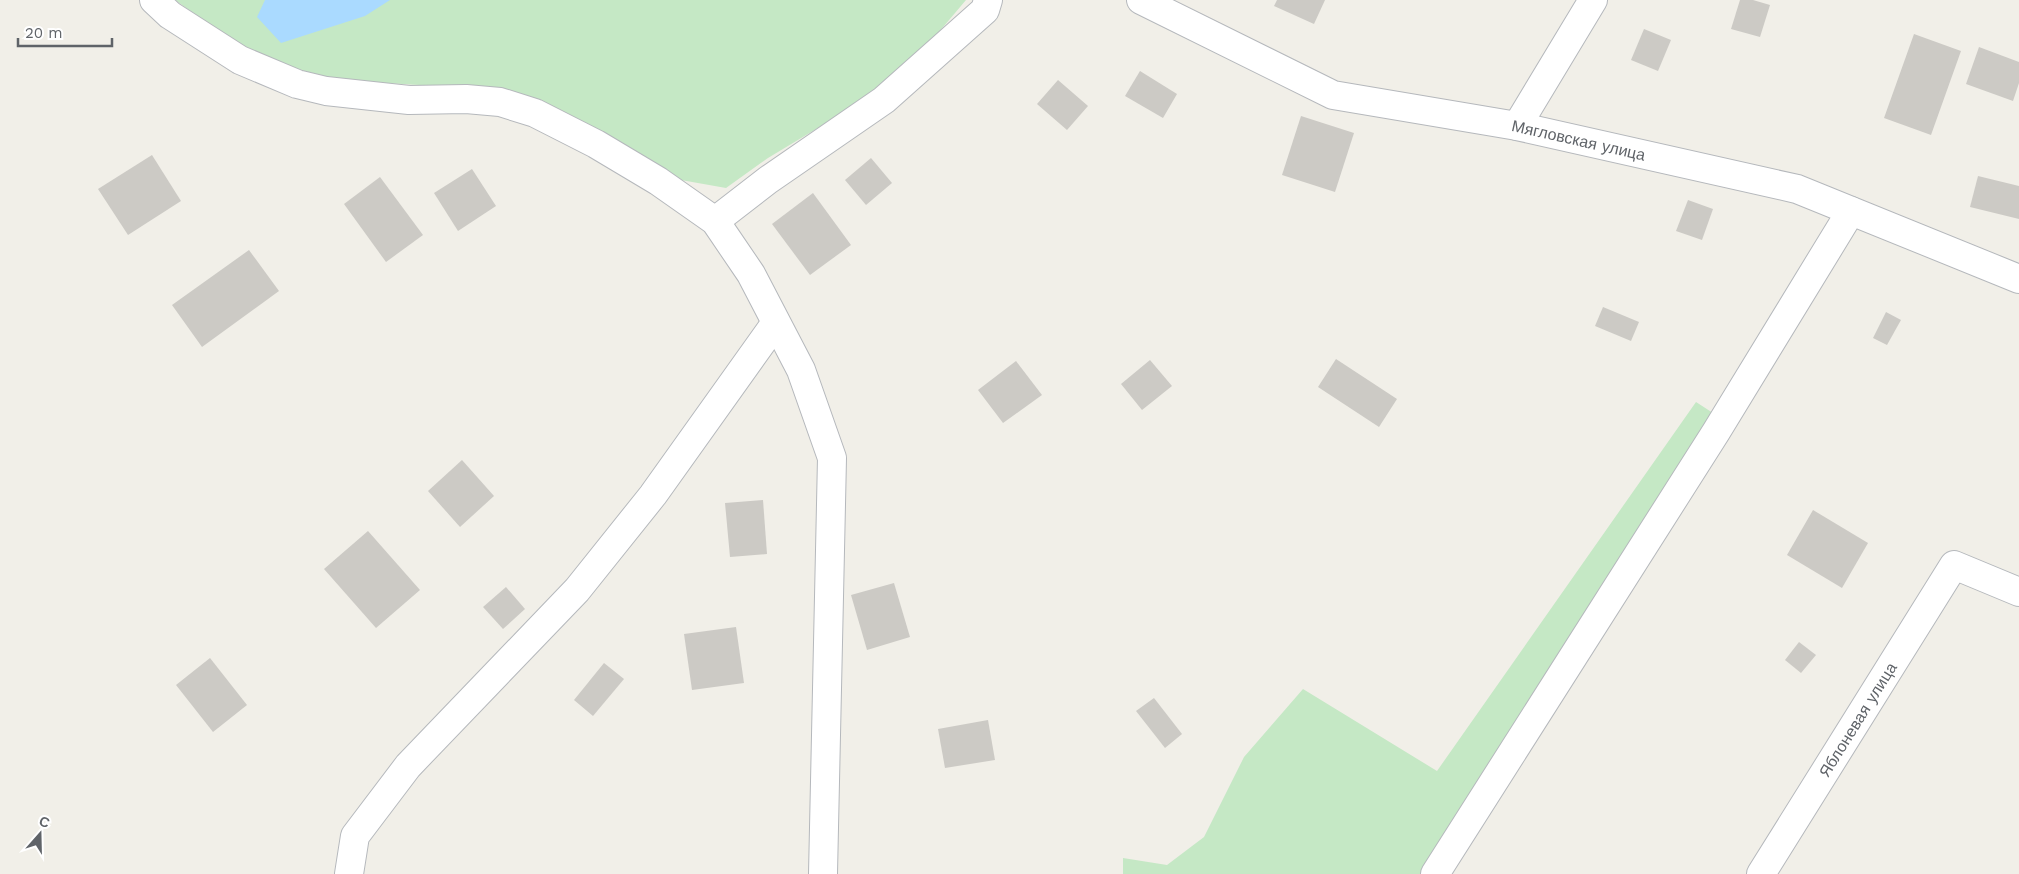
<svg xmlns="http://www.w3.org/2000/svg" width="2019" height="874" viewBox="0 0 2019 874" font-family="'Work Sans',sans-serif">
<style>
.green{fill:#c5e8c5}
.water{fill:#aadaff}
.building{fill:#cccac5}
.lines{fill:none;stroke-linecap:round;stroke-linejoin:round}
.minor-casing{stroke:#b5b8bc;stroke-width:30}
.minor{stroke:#fff;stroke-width:28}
.labels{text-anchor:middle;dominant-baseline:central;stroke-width:5;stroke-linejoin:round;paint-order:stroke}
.street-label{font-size:16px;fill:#5f6368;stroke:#fff}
</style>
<rect width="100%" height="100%" fill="#f1efe8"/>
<g class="green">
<path d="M175,0H966L933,39L866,99L768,158L726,188L681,180L628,150L436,86L336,80L255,57Z"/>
<path d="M1696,402L1713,413L1422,874H1123V858L1167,865L1204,837L1244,757L1303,689L1437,771Z"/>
</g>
<path class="water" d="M265,0H390L365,16L281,43L257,17Z"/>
<g class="building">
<path d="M1277,0H1325L1314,24L1274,6Z"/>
<path d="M1740,0H1753L1770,5L1760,37L1731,29Z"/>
<path d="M1644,29L1671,40L1658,71L1631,60Z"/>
<path d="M1914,34L1961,51L1931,135L1884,118Z"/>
<path d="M1979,47L2019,62V83L2013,101L1966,84Z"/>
<path d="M1140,71L1177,94L1163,118L1125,96Z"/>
<path d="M1058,80L1088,106L1067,130L1037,104Z"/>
<path d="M1301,116L1354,133L1335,192L1282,175Z"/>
<path d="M152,155L181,201L128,235L98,189Z"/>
<path d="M871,158L892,183L866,205L845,180Z"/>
<path d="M472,169L496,206L458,231L434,193Z"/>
<path d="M1978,176L2019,186V219L1970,207Z"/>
<path d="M380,177L423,235L386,262L344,204Z"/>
<path d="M813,193L851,245L810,275L772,224Z"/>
<path d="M1688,200L1713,209L1702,240L1676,231Z"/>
<path d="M249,250L279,291L202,347L172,305Z"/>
<path d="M1603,307L1639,322L1631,341L1595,326Z"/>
<path d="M1886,312L1901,320L1887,345L1873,338Z"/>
<path d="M1336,359L1397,399L1379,427L1318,387Z"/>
<path d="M1150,360L1172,386L1142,410L1121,384Z"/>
<path d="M1016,361L1042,395L1003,423L978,390Z"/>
<path d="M462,460L494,496L460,527L428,491Z"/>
<path d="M763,500L767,554L730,557L725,503Z"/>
<path d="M1813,510L1868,543L1842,588L1787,555Z"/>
<path d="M368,531L420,590L376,628L324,569Z"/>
<path d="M894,583L910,637L867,650L851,595Z"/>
<path d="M506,587L525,609L503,629L483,607Z"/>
<path d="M736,627L744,683L692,690L684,634Z"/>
<path d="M1799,642L1816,655L1801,673L1785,660Z"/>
<path d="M210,658L247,705L213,732L176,685Z"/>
<path d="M604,663L624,679L593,716L574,700Z"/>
<path d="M1154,698L1182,734L1165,748L1136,711Z"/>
<path d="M988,720L995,760L945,768L938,729Z"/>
</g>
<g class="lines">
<g class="minor-casing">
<g id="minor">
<path d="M154,0L170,15L240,60L297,84L326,91L409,100L466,99L500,102L535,113L596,144L658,181L715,221L751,274L801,370L832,458L823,874"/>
<path id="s1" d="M1141,0L1333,95L1517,126L1797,189L2019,279"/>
<path d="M1517,126L1593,0"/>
<path d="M715,221L768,180L884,100L985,10L988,0"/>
<path d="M349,874L355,836L408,766L577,590L653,495L775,324"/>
<path d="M1435,874L1716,432L1851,211"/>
<path id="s2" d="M1761,874L1954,565L2019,592"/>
</g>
</g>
<use href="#minor" class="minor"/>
</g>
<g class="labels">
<g class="street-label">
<text stroke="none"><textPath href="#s1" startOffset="464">Мягловская улица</textPath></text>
<text stroke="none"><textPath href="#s2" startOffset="182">Яблоневая улица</textPath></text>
</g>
</g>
<g transform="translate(40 834) rotate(20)" stroke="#ffffff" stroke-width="4" paint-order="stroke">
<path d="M0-4L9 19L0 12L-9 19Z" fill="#5f6368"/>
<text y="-8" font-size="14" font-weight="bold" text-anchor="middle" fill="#5f6368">С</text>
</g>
<path d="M18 38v8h94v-8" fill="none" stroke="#5f6368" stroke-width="2.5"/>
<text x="25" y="38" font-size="15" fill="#5f6368" stroke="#ffffff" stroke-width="4" paint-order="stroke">20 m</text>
</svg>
